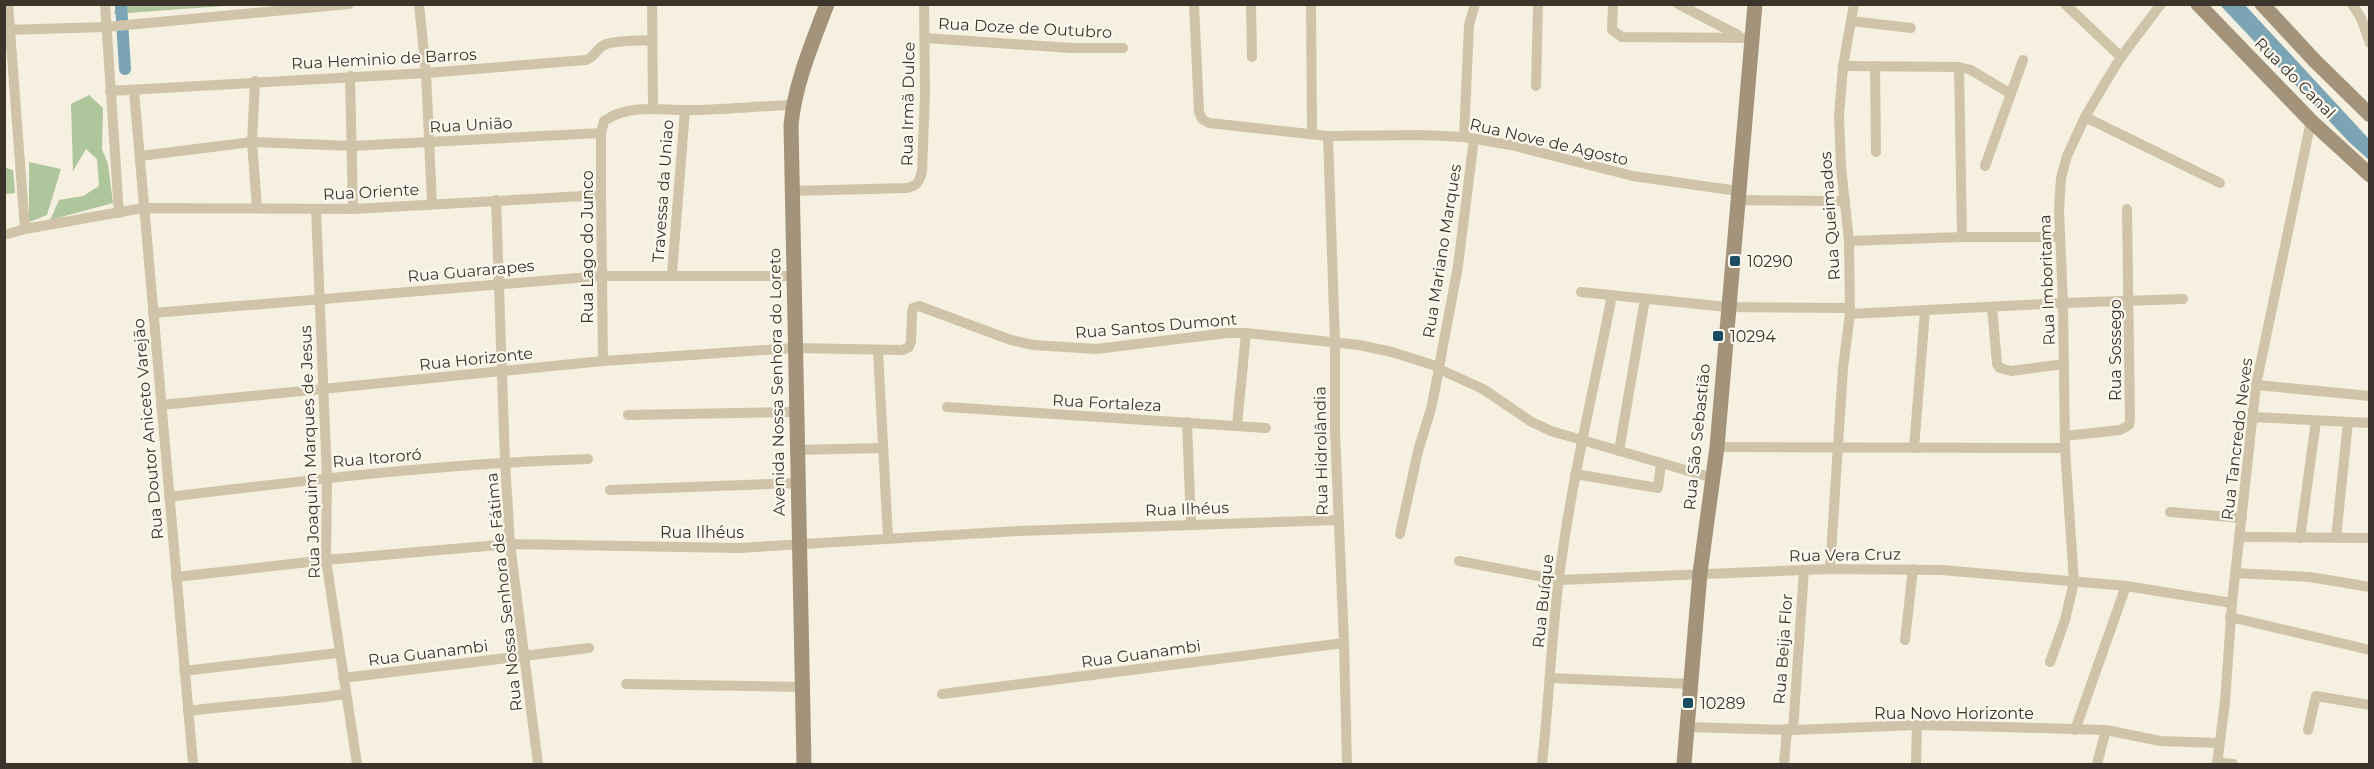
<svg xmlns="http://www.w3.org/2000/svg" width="2374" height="769" viewBox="0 0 2374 769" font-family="Montserrat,sans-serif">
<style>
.green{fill:#afc69d}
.water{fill:#7ba5b5}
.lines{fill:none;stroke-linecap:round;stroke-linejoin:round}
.canal{stroke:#7ba5b5;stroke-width:12}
.street{stroke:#cfc4a9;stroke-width:10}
.secondary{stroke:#a3937a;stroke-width:15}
.poi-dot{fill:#1a4d62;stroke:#fcf8ed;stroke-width:2}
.labels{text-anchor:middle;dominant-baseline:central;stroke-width:4.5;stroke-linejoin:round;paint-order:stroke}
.street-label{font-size:16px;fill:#3c342a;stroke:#fcf8ed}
.poi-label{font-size:16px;fill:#3c342a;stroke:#fcf8ed;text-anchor:start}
</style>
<rect width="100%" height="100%" fill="#f5f0df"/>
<g class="green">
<path d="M116,5V4L237,5L114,14Z"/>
<path d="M89,95L103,108L102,149L108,164L113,203L50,220L59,200L83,196L99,186L97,159L86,149L73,171L71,104Z"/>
<path d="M29,162L61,169L47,215L29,222Z"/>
<path d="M6,168L13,170L15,193L5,194Z"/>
</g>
<path class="water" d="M2220,5H2245L2369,139V160L2349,142Z"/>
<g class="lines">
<path class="canal" d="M121,4L125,69"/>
<g class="street">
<path d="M8,4L25,229"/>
<path d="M105,4L119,213"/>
<path d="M419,4L426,73L432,204"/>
<path d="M652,4L653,107"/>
<path d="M1194,4L1199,112L1202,119L1209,123L1328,136L1422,135L1464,137L1511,145L1633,176L1738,191"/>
<path d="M1251,4L1252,57"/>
<path d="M1311,4L1312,134"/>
<path d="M1613,4L1612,30L1622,37L1752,38"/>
<path d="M1678,4L1738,35"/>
<path d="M2065,4L2121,57"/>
<path d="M2352,4L2361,18L2370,43"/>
<path d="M1851,21L1911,28"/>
<path d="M4,30L106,27L349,4"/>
<path d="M925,38L1071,48H1123"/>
<path d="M1843,66L1959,67L1971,70L2011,94"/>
<path d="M1875,66L1876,152"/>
<path d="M1959,67L1962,237"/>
<path d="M350,76L353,209"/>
<path d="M255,81L252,142L257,208"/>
<path d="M1536,86L1538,4"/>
<path d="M110,91L426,73L586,60C595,57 596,49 604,45C614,40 640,41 652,40"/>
<path d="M134,91L193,764"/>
<path d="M2085,117L2220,183"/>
<path d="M1328,136L1335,342V431L1344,643L1347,764"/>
<path d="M1464,137L1469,25L1475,4"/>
<path d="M140,156L252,142L352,146L601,133"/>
<path d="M1985,166L2023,60"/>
<path d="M791,191L907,188C918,185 919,182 922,172L925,94L924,4"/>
<path d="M496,200L505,461L510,544L538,764"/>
<path d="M1737,200L1845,201"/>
<path d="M316,209L327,478L326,560L357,764"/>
<path d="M4,235L25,229L143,208L353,209L601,195"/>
<path d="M1849,241L1962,237H2060"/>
<path d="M672,274L685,110"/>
<path d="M1581,292L1727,307L1849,308"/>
<path d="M1992,307L1997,364L2000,368L2011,371L2064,364"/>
<path d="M153,313L601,276H793"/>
<path d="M1850,314L2063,303L2183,299"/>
<path d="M878,351L888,538"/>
<path d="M603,361L601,195V133L604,121C628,104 659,110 686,110C721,110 757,106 793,105"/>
<path d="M1439,367L1458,266L1474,139"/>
<path d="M2256,385L2370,396"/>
<path d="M161,405L603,361L794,348L903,350L909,347L911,342L912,312L913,308L919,306L1011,340L1033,345L1096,349L1227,333H1246L1359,345L1392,352L1439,367V369L1483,389L1530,421L1551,431L1713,478"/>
<path d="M947,407L1266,428"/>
<path d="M628,415L796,412"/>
<path d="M2252,417L2370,423"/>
<path d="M1187,422L1191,524"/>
<path d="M1237,425L1246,333"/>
<path d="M2065,436L2120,430L2129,425L2130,420L2127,209"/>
<path d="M1717,447L2065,448"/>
<path d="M1914,448L1925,311"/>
<path d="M796,450L882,448"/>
<path d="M1619,451L1645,299"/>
<path d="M1575,474L1658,488L1661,463"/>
<path d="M610,490L797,483"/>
<path d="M169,497C308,480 448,463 588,459"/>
<path d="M2170,512L2242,518"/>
<path d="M1400,534L1418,451L1431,409L1439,369"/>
<path d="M2240,537L2370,538"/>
<path d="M2300,538L2316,421"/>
<path d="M2336,538L2348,422"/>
<path d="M1459,561L1559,580L1830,569L1942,570L2126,586L2232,603"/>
<path d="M1830,569L1843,368L1850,314L1849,241L1841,167L1839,116L1843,66L1854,4"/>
<path d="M2235,573L2310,577L2370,587"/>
<path d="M176,577L326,560L510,544L739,548L1019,531L1338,520"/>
<path d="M2230,617L2370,650"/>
<path d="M1905,640L1913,569"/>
<path d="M2050,662L2065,620L2074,582L2065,448L2063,303L2059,210L2061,178L2067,156L2085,117L2105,83L2121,57L2161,4"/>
<path d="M184,671L338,653"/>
<path d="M343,678L589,648"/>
<path d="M1551,678L1691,684"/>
<path d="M626,684L802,687"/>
<path d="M942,694L1344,643"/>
<path d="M188,711C241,704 293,702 346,694"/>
<path d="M1687,727L1793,730L1917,725L2003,727L2106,730L2160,741L2219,743"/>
<path d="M1793,730L1804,570"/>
<path d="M2075,730L2126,586"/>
<path d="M2308,730L2316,696L2370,705"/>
<path d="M2217,762L2233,764"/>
<path d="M1542,764C1549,702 1551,640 1559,578C1571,482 1594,389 1612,295"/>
<path d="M1784,764L1787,729"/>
<path d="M1916,764L1917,725"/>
<path d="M2097,764L2106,730"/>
<path d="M2217,764L2225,702L2232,603L2256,385L2311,121"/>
</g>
<g class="secondary">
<path d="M2198,4L2311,121L2370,175"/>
<path d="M2262,4L2314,60L2370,115"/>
<path d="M804,764L791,125C795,83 812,44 827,4"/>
<path d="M1684,764L1700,573L1717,447L1755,4"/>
</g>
</g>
<g class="poi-dot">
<rect x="1729" y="255" width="12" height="12" rx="3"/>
<rect x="1712" y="330" width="12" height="12" rx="3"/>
<rect x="1682" y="697" width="12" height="12" rx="3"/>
</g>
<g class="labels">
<g class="street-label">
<text transform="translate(1025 28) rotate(3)">Rua Doze de Outubro</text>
<text transform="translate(384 59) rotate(-3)">Rua Heminio de Barros</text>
<text transform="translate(2295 78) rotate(45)">Rua do Canal</text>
<text transform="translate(908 104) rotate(-89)">Rua Irmã Dulce</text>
<text transform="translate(471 125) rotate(-3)">Rua União</text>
<text transform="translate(1549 142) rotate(13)">Rua Nove de Agosto</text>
<text transform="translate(663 191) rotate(-86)">Travessa da Uniao</text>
<text transform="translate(371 192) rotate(-3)">Rua Oriente</text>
<text transform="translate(1830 216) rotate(-94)">Rua Queimados</text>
<text transform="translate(587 247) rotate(-90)">Rua Lago do Junco</text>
<text transform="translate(1442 251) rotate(-81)">Rua Mariano Marques</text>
<text transform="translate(471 271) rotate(-5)">Rua Guararapes</text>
<text transform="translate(2047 280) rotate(-92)">Rua Imboritama</text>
<text transform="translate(1156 326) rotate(-5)">Rua Santos Dumont</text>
<text transform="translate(2115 350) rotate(-90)">Rua Sossego</text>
<text transform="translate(476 359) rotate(-6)">Rua Horizonte</text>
<text transform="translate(777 382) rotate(-91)">Avenida Nossa Senhora do Loreto</text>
<text transform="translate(1107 403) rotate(3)">Rua Fortaleza</text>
<text transform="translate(148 429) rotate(-95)">Rua Doutor Aniceto Varejão</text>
<text transform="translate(1697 437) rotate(-84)">Rua São Sebastião</text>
<text transform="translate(2237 439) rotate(-83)">Rua Tancredo Neves</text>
<text transform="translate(1321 451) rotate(-91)">Rua Hidrolândia</text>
<text transform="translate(310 452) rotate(-92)">Rua Joaquim Marques de Jesus</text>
<text transform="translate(377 458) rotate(-5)">Rua Itororó</text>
<text transform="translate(1187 509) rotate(-2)">Rua Ilhéus</text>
<text x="702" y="532">Rua Ilhéus</text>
<text transform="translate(1845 555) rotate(-1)">Rua Vera Cruz</text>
<text transform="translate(504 592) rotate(-96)">Rua Nossa Senhora de Fátima</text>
<text transform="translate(1543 601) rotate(-84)">Rua Buíque</text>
<text transform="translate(1783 649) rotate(-86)">Rua Beija Flor</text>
<text transform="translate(428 653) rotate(-7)">Rua Guanambi</text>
<text transform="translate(1141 654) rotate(-8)">Rua Guanambi</text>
<text x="1954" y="713">Rua Novo Horizonte</text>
</g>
<g class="poi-label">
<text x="1747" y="261">10290</text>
<text x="1730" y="336">10294</text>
<text x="1700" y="703">10289</text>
</g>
</g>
<rect width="2374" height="769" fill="none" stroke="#3c342a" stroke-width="12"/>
</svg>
